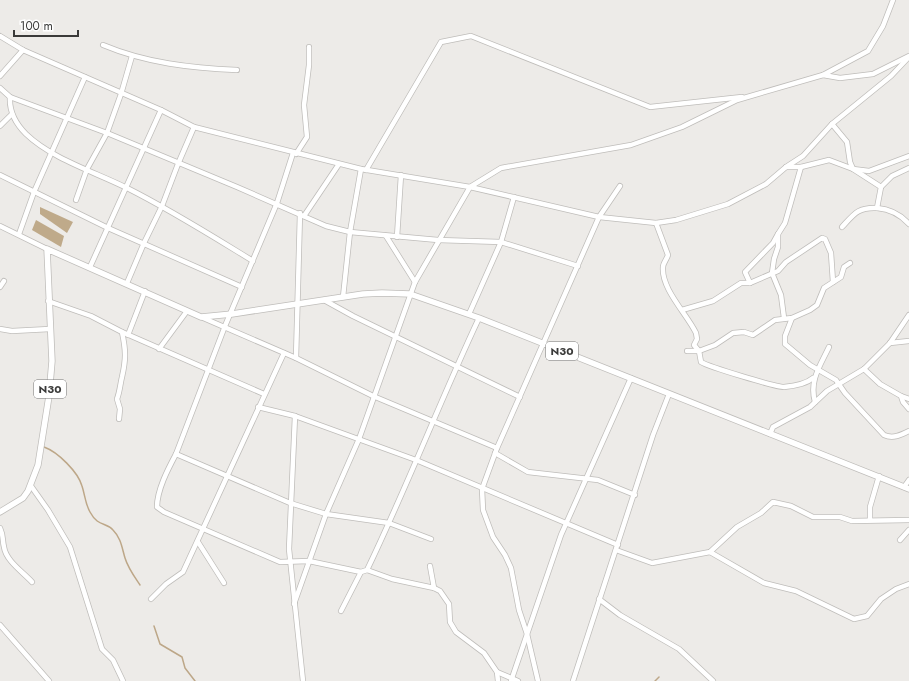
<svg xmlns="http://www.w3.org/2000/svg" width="909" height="681" viewBox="0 0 909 681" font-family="Jost,sans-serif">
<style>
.forest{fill:#bfaa8a}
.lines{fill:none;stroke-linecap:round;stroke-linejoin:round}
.stream{stroke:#bda788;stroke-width:1.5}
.minor-casing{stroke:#bfbdba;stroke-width:6}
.major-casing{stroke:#bfbdba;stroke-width:7}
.minor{stroke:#fff;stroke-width:4.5}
.major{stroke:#fff;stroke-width:5.5}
.labels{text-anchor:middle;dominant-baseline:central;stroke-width:4;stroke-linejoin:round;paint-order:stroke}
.shield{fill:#fff;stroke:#757574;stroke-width:1}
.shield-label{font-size:11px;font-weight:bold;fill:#3a3a39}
</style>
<rect width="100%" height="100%" fill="#edebe8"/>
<g class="forest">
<path d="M40,207L73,222L67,233L40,214Z"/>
<path d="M36,220L64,236L61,247L32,230Z"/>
</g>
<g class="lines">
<g class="stream">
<path d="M44,447C58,452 78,472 82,486C85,495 85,503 90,512C98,527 106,522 113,530C121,538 122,548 125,558C128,568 134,576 140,585"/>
<path d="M154,626L160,644L182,657L185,668L195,681"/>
<path d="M655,681L659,677"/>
</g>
<g class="minor-casing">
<g id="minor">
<path d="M0,36L23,50L161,110L194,127L361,169L470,187L599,217L656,223L676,220L728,204L766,184L786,167L803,156L832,124L891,76L909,57"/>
<path d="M103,45C146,63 191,68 237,70"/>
<path d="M823,75L840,78L873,74L909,56"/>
<path d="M0,76L23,50"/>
<path d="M0,88L10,97L107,133L237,187L326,226L350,232L438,240L501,242L578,266"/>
<path d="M10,97C9,112 15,123 26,134C52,159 95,172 127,188C171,210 212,236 253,261"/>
<path d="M832,124L847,142L850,162L853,169L881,187L877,208C858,207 854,214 842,227"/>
<path d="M0,126L12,114"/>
<path d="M293,153L277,203L225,326L176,454C168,469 157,490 157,507L164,512L280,562L309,561L361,572"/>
<path d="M296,154L307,137L304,105L309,65V47"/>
<path d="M786,167H801L829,160L853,169L869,171L909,156"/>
<path d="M366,170L441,42L471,36L650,107L742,97"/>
<path d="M0,175L108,228L242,287"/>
<path d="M881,187L892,176L909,168"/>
<path d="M76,200L87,169L107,133L121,94L132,56"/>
<path d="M877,208C890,209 900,214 909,224"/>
<path d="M304,216L339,164"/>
<path d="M656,223L668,255C667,259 663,263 663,267C661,289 687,314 696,333L697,339L694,345L699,351L701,362C709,367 776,387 784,387C794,386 806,384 813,378"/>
<path d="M0,226L47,249"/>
<path d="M19,234L34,192L85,77"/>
<path d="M386,236L415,282"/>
<path d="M397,237L401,175"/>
<path d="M90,267L161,110"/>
<path d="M127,283L144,243L162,206L178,164L194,127"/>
<path d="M750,283L745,272L773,243L778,234"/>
<path d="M0,287L4,281"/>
<path d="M343,297L350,232L361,169"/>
<path d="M324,300L353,316L520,397"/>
<path d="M48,301L91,316L122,332L264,394"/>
<path d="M682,310L713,301L741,283H750L778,271L786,262L822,238L825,239L831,253L833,282"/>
<path d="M469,314L501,242L514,197"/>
<path d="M201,317L296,358L373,396L497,448"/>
<path d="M784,318L781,295L772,273L774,259L778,247V234L785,223L801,167"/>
<path d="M792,318L785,336V344L810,365L836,380L845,393L884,435C893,439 901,435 909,431"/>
<path d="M0,329L12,331L50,329"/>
<path d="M128,335L145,291"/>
<path d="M890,343L909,341"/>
<path d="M159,349L187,311"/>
<path d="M687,351H699L715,345L733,333L744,332L753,335L775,320L792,318L810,310L817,305L824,288L841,277L844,267L850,263"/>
<path d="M296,358L300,213"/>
<path d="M864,369L880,384L901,396L903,402L909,409"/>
<path d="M901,396L909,399"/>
<path d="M815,402C809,381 820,366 829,347"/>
<path d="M258,407L295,416L416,460L618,545"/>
<path d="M295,416L289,549L303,681"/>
<path d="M119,419L120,409L117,399C120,391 120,385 122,377C126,359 126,351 122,332"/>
<path d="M770,434L773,427L810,407L827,391L864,369L890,343L909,315"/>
<path d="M495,453L528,472L598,480L635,495"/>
<path d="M176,454L290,503L326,514L389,523L431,539"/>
<path d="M31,486L48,510L70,547L102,649L113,660L123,681"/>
<path d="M904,487L909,480"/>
<path d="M870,520V507L879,476"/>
<path d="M0,528C4,537 2,539 4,547C6,561 23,572 32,582"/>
<path d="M900,540L909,530"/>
<path d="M198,542L224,583"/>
<path d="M616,550L652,563L710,552L737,527L761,513L773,502L791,506L813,517H840L852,521L909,520"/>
<path d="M710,552L764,583L796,591L854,619L867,616L881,599L896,589L909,584"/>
<path d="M367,570L392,579L434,588L430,566"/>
<path d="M434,588L440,591L449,604L450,622L456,632L484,653L497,672L518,681"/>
<path d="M151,599L166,584L183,572L284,353"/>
<path d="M599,599L620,615L679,649L713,681"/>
<path d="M294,604L326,514L359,439L415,282L470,187L501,168L631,145L682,127L737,100L823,75L868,51L883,26L893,0"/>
<path d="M341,611L361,572L367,570C407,487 440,401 479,318"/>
<path d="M0,625L49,681"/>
<path d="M497,672L498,681"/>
<path d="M511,681L561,535L631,378"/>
<path d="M538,681L527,634L519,610L511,568L505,555L493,537L483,510L482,489L497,448L599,217L620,186"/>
<path d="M573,681L653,435L669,394"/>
</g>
</g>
<g class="major-casing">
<path id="major" d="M0,512L23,498L28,491L38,465L49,396L52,361L47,249L201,317L232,314L363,294L382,293L410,294L479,318L909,489"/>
</g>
<use href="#minor" class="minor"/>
<use href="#major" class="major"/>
</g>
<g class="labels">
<g class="shield">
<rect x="546" y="342" width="32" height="18" rx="3"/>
<rect x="34" y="380" width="32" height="18" rx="3"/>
</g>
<g class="shield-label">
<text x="562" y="351">N30</text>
<text x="50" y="389">N30</text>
</g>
</g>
<path d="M14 30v6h64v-6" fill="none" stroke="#3a3a39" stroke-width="2"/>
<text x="20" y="30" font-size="12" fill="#3a3a39" stroke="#ffffff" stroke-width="3" paint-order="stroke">100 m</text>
</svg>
